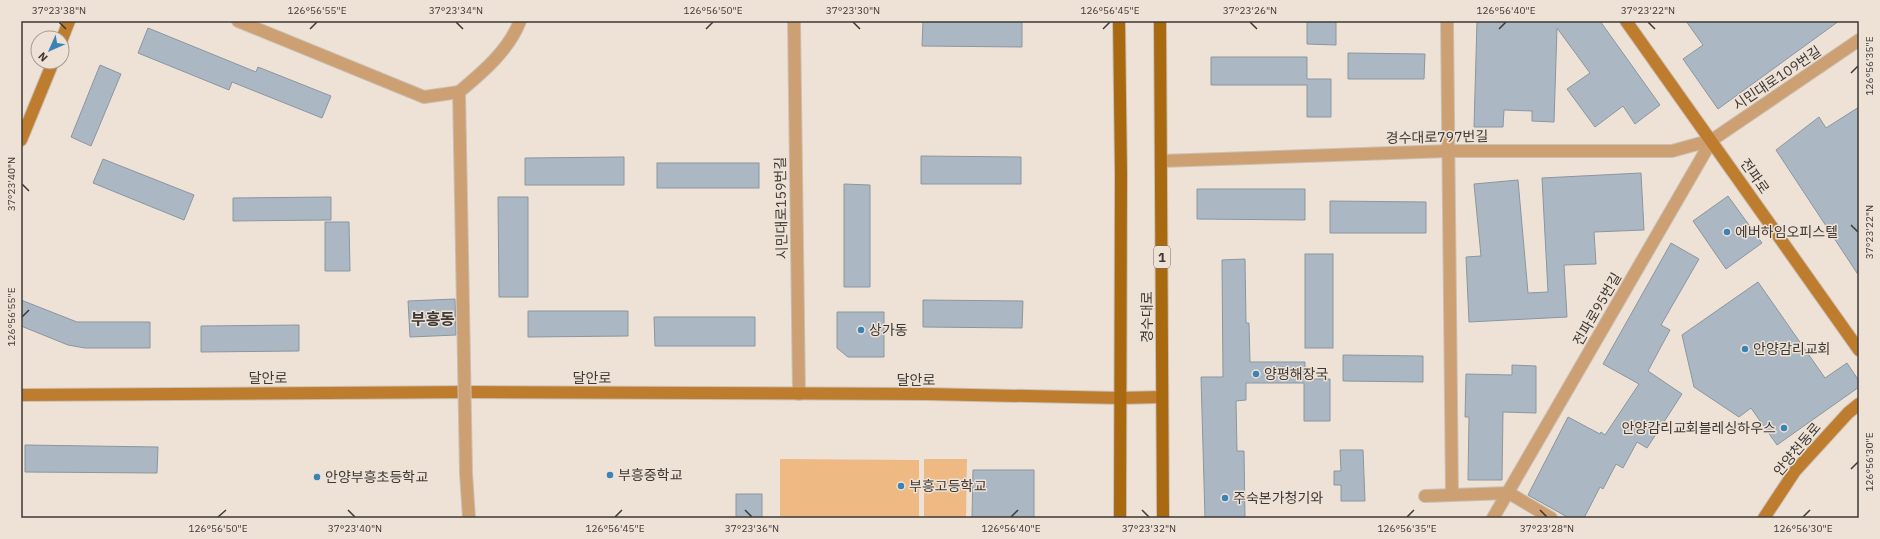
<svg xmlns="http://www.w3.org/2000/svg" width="1880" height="539" viewBox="0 0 1880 539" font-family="'IBM Plex Sans','Noto Sans KR',sans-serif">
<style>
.green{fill:#eeb982}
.building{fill:#abb8c3;stroke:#8a96a0}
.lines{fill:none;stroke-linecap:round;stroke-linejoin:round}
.street-casing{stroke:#cbc0b6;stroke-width:14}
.secondary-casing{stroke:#cbc0b6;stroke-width:14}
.primary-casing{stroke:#cbc0b6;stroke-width:14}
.street{stroke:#cca072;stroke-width:12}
.secondary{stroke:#be7d2e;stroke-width:12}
.primary{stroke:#a86910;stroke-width:12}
.street-bridge-casing{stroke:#cbc0b6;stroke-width:14;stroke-linecap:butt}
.street-bridge{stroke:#cca072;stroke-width:12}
.ticks{fill:none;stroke:#3e3935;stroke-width:1.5}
.poi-dot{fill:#3a83b7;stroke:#eee2d6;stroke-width:1.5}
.labels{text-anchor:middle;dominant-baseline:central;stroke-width:3;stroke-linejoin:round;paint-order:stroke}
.shield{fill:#eee2d6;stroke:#736c65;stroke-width:1}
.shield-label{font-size:13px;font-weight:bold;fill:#3e3935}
.street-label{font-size:14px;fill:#3e3935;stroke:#eee2d6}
.poi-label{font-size:14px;fill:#3e3935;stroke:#eee2d6;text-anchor:start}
.quarter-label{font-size:16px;font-weight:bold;fill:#3e3935;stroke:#eee2d6}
.neatline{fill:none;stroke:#3e3935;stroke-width:1.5}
.ticks-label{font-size:10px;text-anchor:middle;fill:#3e3935}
</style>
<rect width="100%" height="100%" fill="#eee2d6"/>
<g class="green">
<path d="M780,459L919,460V518H780Z"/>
<path d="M924,459H967L966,518H924Z"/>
</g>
<g class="building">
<path d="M923,21H1022V47L922,46Z"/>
<path d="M1307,21H1336V45L1307,44Z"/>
<path d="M1477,21H1600L1660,105L1635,124L1623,106L1595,127L1567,89L1590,73L1557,28L1554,122L1532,121V111L1504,110L1503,127H1474Z"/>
<path d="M1686,21H1839L1718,109L1683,59L1703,45Z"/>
<path d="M148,28L256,72L258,67L331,96L322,118L232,82L229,90L138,53Z"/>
<path d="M1348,53L1425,54L1424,79H1348Z"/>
<path d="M1211,57H1307V79H1331V117H1307V85H1211Z"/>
<path d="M100,65L121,74L91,146L71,137Z"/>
<path d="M1859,107V276L1776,150L1819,117L1826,128Z"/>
<path d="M921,156L1021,157V184H921Z"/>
<path d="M624,157V185H525V158Z"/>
<path d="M103,159L194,195L184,220L93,183Z"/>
<rect x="657" y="163" width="102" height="25"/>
<path d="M1641,173L1644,230L1594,232L1596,264L1564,265L1567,317L1469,322L1466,257L1481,256L1474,184L1518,180L1528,293L1548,292L1542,178Z"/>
<path d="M844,184L870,185V287H844Z"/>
<path d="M1197,189H1305V220L1197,219Z"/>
<path d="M1728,196L1762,243L1726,269L1693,221Z"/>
<path d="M331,197V220L233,221V198Z"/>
<path d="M498,197H528V297H499Z"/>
<path d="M1330,201L1426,202V233H1330Z"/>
<path d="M325,222H349L350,271H325Z"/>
<path d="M1671,243L1699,259L1661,325L1670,330L1648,371L1682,394L1647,448L1637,442L1623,468L1616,464L1603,489L1600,487L1584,518H1569L1528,495L1568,417L1600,434L1601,432L1605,435L1639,384L1603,364Z"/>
<rect x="1305" y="254" width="28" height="94"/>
<path d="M1245,259L1246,323H1249L1250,362H1305V379H1330V421H1304V383H1246V400L1236,401L1237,451H1244L1245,518H1205L1201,377H1223L1222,260Z"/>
<path d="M1758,282L1825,378L1847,363L1859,381V387L1777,445L1751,408L1739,417L1694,387L1682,335Z"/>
<path d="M455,299L456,335L410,337L408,301Z"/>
<path d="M21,300L77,322H150V348H85L68,345L21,326Z"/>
<path d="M923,300L1023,301L1022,328L923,327Z"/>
<path d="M528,311H628V336L528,337Z"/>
<path d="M837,312H884V357H848L837,348Z"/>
<path d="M654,317H755V346H655Z"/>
<path d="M299,325V351L201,352V326Z"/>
<path d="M1343,355L1423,356V382L1343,381Z"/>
<path d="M1512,365L1536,366V413L1503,412L1502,480H1468L1469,417H1465L1466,374L1512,375Z"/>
<path d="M25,445L158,447L157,473L25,472Z"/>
<path d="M1340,450H1363L1365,501H1341V485H1334V471H1341Z"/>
<path d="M973,470H1034V518H972Z"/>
<rect x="736" y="494" width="26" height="24"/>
</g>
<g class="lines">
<g class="street-casing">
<g id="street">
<path d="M238,21L424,97L459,92"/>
<path d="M794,21L799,394"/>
<path d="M1447,21L1452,495"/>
<path d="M1161,161L1448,151H1672L1712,140L1859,40"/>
<path d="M463,307L459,92C483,72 509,50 520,21"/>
<path d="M466,473L469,518"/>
<path d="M1425,496L1509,493L1551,518"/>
<path d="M1493,518L1712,140"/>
</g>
</g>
<g class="secondary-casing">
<g id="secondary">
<path d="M1626,21L1859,350"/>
<path d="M62,39L69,21"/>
<path d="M21,140L53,62"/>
<path d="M21,395L472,392L926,394L1120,398L1162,397"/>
<path d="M1764,518L1795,471L1848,413L1859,404"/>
</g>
</g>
<g class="primary-casing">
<g id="primary">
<path d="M1119,21L1121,174L1120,518"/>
<path d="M1160,21L1163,518"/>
</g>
</g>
<use href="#street" class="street"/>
<use href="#secondary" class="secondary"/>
<use href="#primary" class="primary"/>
<g class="street-bridge-casing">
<path id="street-bridge" d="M463,307L466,473"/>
</g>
<use href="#street-bridge" class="street-bridge"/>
</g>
<path class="ticks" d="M59,22L66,29M456,22L463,29M853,22L860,29M1250,22L1257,29M1648,22L1655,29M310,29L317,22M706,29L713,22M1103,29L1110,22M1499,29L1506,22M1851,73L1858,66M22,184L29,191M1851,225L1858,232M22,317L29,310M1851,469L1858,462M348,510L355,517M745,510L752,517M1142,510L1149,517M1540,510L1547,517M218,517L226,510M615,517L622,510M1011,517L1018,510M1407,517L1414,510M1803,517L1810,510"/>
<g class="poi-dot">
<circle cx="1727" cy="232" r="4"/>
<circle cx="861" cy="330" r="4"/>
<circle cx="1745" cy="349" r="4"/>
<circle cx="1256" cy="374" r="4"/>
<circle cx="1784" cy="428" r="4"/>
<circle cx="610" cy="475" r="4"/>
<circle cx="317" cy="477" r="4"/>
<circle cx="901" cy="486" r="4"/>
<circle cx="1225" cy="498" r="4"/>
</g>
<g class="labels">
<rect class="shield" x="1154" y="246" width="16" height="22" rx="3"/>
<g class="shield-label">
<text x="1162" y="257">1</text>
</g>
<g class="street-label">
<text transform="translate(1777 78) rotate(-34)">시민대로109번길</text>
<text transform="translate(1437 137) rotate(-1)">경수대로797번길</text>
<text transform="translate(1755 176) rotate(55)">전파로</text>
<text transform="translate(781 208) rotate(-91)">시민대로159번길</text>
<text transform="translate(1597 309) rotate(-60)">전파로95번길</text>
<text transform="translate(1147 317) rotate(-90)">경수대로</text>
<text x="268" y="378">달안로</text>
<text x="592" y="378">달안로</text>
<text x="916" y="380">달안로</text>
<text transform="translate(1797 449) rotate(-50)">안양천동로</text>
</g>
<g class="poi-label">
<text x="1735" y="232">에버하임오피스텔</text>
<text x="869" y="330">상가동</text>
<text x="1753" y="349">안양감리교회</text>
<text x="1264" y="374">양평해장국</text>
<text x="1776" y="428" text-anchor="end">안양감리교회블레싱하우스</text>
<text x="618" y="475">부흥중학교</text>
<text x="325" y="477">안양부흥초등학교</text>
<text x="909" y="486">부흥고등학교</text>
<text x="1233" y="498">주숙본가청기와</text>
</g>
<g class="quarter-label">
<text x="433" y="319">부흥동</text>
</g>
</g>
<rect width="1880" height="539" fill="none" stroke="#eee2d6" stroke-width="44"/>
<g transform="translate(50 50) rotate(225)"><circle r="19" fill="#eee2d6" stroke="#a89e96"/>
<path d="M0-3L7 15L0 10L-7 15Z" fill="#3a83b7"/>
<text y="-6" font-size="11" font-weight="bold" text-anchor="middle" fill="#3e3935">N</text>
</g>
<rect x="22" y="22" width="1836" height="495" class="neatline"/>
<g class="ticks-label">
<text x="59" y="14">37°23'38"N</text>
<text x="317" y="14">126°56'55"E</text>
<text x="456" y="14">37°23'34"N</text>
<text x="713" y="14">126°56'50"E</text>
<text x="853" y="14">37°23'30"N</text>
<text x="1110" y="14">126°56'45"E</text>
<text x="1250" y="14">37°23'26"N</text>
<text x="1506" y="14">126°56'40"E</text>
<text x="1648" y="14">37°23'22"N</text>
<text transform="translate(1869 66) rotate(-90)" y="4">126°56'35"E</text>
<text transform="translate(11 184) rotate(-90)" y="4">37°23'40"N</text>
<text transform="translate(1869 232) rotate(-90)" y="4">37°23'22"N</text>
<text transform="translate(11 317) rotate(-90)" y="4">126°56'55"E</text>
<text transform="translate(1869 462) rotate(-90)" y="4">126°56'30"E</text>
<text x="218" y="532">126°56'50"E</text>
<text x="355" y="532">37°23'40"N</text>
<text x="615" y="532">126°56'45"E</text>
<text x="752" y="532">37°23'36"N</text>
<text x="1011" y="532">126°56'40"E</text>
<text x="1149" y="532">37°23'32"N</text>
<text x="1407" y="532">126°56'35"E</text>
<text x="1547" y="532">37°23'28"N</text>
<text x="1803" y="532">126°56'30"E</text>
</g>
</svg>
